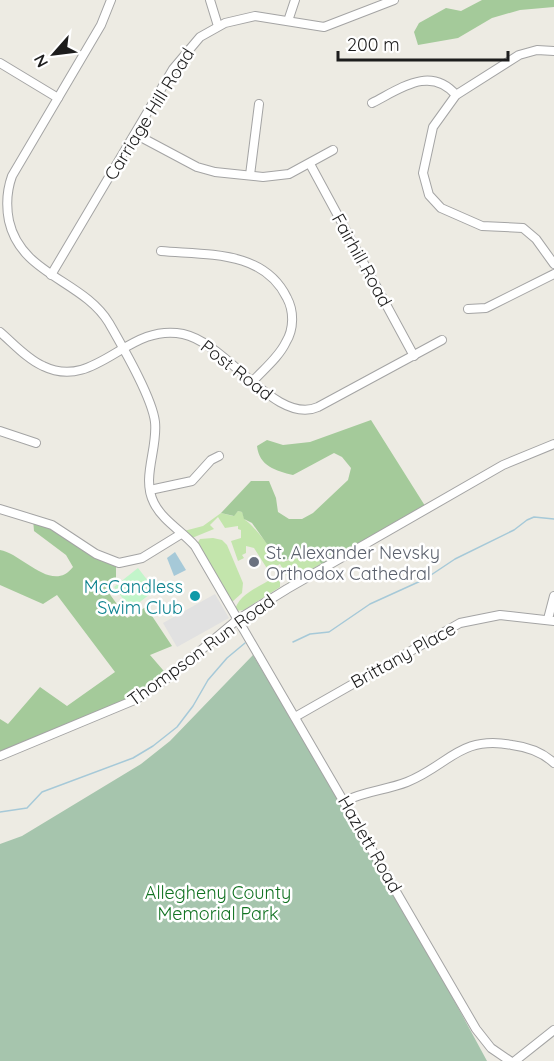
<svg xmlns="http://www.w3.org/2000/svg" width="554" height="1061" viewBox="0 0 554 1061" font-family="Quicksand,sans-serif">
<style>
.grass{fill:#c3e5ac}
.forest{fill:#a4ca9a}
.cemetery{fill:#a6c5ad}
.park{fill:#c2f5ca}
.parking{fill:#e1e1e1}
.water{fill:#a6c9d8}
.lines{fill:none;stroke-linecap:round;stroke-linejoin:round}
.stream{stroke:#a6c9d8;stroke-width:1.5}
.minor-casing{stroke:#a4a4a4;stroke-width:10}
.minor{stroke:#fff;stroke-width:8}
.worship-dot{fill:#6b7280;stroke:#fff;stroke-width:2}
.culture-dot{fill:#0f9aa8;stroke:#fff;stroke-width:2}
.labels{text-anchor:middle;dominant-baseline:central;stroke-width:5;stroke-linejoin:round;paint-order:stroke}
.street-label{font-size:18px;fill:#1d1d1d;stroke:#fff}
.worship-label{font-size:18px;fill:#5b616d;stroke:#fff;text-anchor:start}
.culture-label{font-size:18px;fill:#0d838f;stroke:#fff;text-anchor:end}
.park-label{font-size:18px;fill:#127322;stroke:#fff}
</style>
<rect width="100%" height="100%" fill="#edebe3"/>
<g class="grass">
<path d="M238,511L242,512L245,520C253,524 273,552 282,562L315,554L321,564L288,583L289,580L280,564L268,570L254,548L246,546V553L242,555L244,558L238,561L231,541L241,538V530L238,529V526L225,528L218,517L210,525L214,529L192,538L184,531L203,526L221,513L233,516Z"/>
<path d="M213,538L222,540L227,545L243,583L242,593L232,602L197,544L200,539Z"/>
<path d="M273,578L280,581V587L244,610L235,611C237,595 261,586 273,578Z"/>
</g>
<g class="forest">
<path d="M482,0H554V7L520,10L492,18L458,38L418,45L414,32L419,23L446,8L461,11Z"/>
<path d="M371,420L427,509L323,567L315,554L279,561L252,523L244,519L242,512L238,511L234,516L221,513L251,481H269L276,498L278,512L289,519H302L313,513L348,480L351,468L342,457L334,453L293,475C276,471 259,466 257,446L267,440L283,445L310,442Z"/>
<path d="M33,519L116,562V580L106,589L127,618L146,607L172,646L150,655L169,677L137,699L0,756V719L8,724L40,687L67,706L115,672L57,595L43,604L0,585V550C23,554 52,594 73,567L66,555L34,531Z"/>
</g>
<path class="cemetery" d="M253,655L403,906L487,1061H0V844L22,836L141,764L170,741Z"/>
<path class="park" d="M138,568L155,590L131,609L114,587Z"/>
<path class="parking" d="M215,594L229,618L177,647L163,623Z"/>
<path class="water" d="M175,552L186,570L174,576L167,558Z"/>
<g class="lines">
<g class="stream">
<path d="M293,642L310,634L329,632L370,604L425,579L455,559L514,530L527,520L534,517L554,519"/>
<path d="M0,812L27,808L42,792L133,758L153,746L177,727L193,706L208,680L227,658L245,643"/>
</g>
<g class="minor-casing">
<g id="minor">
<path d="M111,0L101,25L12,176C7,190 6,206 9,221C21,275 83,280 109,323C122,346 152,397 155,422C158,449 141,478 154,503C163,521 182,531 195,546L476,1029L491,1048L510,1061"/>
<path d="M210,0L218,26"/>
<path d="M288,21L295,0"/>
<path d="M554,51L537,50L519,55L456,95L433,127L423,173L429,195L441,208L482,226L523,228L536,239L554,264"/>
<path d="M0,63L58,98"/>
<path d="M372,103C400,89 430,65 456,95"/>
<path d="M135,134L197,167L215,172L263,177L289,174L333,150"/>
<path d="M310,164L414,356"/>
<path d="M250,175L259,104"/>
<path d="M161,251C207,255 264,250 287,298C294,311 294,329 286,342C279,357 264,369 253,381"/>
<path d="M51,275L173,69L200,37L225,23L255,16L324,27L394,0"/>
<path d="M468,309L486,308L554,274"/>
<path d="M0,332C13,343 27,359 43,366C96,392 127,322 183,334C227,343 276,426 318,407L442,340"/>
<path d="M0,431L36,443"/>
<path d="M150,490L192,481L211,460L219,456"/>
<path d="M0,509L52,525L96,554L119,563L142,558L181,534"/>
<path d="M548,619L554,596"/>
<path d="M295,717L460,623L500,615L554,621"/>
<path d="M0,756L137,699L169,677L237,620L287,589L503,465L554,444"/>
<path d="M345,801C365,791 387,790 407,782C449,765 460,735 512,745C528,747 542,752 554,763"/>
<path d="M515,1061L554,1030"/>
</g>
</g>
<use href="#minor" class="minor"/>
</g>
<circle class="worship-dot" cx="254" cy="562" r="6"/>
<circle class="culture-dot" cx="195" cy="596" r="6"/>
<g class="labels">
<g class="street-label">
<text transform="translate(149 114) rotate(-58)">Carriage Hill Road</text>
<text transform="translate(362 260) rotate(61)">Fairhill Road</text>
<text transform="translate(237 370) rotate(38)">Post Road</text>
<text transform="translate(201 650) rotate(-36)">Thompson Run Road</text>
<text transform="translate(403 655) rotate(-29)">Brittany Place</text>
<text transform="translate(370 844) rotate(60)">Hazlett Road</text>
</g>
<g class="worship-label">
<text x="266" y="552">St. Alexander Nevsky<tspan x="266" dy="21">Orthodox Cathedral</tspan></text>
</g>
<g class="culture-label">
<text x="183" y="586">McCandless<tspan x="183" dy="21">Swim Club</tspan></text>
</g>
<g class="park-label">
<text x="218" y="892">Allegheny County<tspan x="218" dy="21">Memorial Park</tspan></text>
</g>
</g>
<g transform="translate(54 54) rotate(242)" stroke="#ffffff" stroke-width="4.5" paint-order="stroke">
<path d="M0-4.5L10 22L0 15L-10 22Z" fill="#1d1d1d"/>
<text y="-9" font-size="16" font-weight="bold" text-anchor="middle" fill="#1d1d1d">N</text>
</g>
<path d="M338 51v9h170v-9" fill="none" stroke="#1d1d1d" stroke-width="3"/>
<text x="347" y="51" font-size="18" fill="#1d1d1d" stroke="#ffffff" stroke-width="4.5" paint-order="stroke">200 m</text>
</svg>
